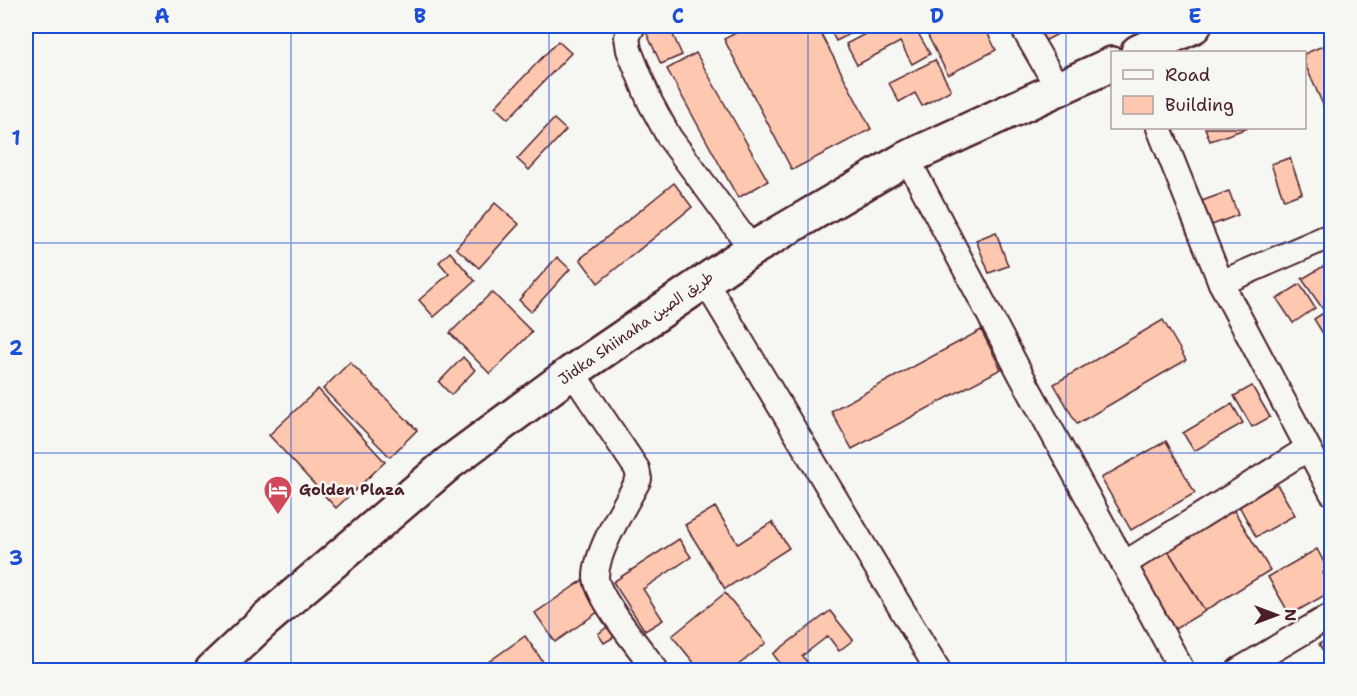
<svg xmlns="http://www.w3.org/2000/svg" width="1357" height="696" viewBox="0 0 1357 696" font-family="'Shantell Sans','Playpen Sans Arabic',sans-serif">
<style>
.building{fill:#fec8b0;stroke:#4a1f2b;stroke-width:1.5}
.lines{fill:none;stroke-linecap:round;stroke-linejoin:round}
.minor-casing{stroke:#4a1f2b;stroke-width:28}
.primary-casing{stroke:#4a1f2b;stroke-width:38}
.minor{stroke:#f6f6f2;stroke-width:24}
.primary{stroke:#f6f6f2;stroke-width:33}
.grid{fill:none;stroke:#1d4ed8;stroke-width:1.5;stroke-opacity:0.55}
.labels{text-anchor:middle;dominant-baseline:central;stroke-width:5;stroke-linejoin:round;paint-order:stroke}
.street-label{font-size:15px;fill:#4a1f2b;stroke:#f6f6f2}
.poi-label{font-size:15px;font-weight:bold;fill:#4a1f2b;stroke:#f6f6f2;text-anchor:start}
.neatline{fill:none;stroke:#1d4ed8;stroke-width:2}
.grid-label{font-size:20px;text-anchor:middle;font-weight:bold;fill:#1d4ed8}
</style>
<rect width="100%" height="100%" fill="#f6f6f2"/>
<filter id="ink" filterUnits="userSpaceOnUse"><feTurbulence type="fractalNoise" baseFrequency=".0167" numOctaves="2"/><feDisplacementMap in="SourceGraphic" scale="12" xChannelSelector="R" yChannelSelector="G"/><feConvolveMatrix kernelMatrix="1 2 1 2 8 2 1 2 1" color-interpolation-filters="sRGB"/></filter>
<g filter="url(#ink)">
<g class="building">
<path d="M660,26H669L682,55L661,64L646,32Z"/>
<path d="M749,26H817L871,129L792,170L724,39Z"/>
<path d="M828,26H866L836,41Z"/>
<path d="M880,26H914L930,54L912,64L900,42L857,65L846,44Z"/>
<path d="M923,26H984L996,50L948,75Z"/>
<path d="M1030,26H1067L1069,28L1039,44Z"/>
<path d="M558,41L571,53L508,119L495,107Z"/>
<path d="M1332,42L1330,61L1332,125L1304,62V54Z"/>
<path d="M696,53L768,181L738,198L667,69Z"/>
<path d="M935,60L951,90L922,106L915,93L899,102L889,83Z"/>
<path d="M554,119L566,130L529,170L517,159Z"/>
<path d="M1205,128H1248L1210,141Z"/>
<path d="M1290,158L1302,193L1284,200L1271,164Z"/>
<path d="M674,183L692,207L598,283L580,259Z"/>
<path d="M1229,191L1238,215L1212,225L1202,201Z"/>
<path d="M495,203L519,224L479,268L456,248Z"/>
<path d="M996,232L1008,266L989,273L976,240Z"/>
<path d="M450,252L475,281L434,317L419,300L449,274L439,262Z"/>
<path d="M557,257L570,269L531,312L519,300Z"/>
<path d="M1332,261V344L1330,345L1314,319L1325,312L1302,279Z"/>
<path d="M1300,284L1315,308L1293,323L1277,299Z"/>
<path d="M492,292L532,332L490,374L450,333Z"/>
<path d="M1163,320L1186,360L1077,424L1054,384Z"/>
<path d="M981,330L1001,369L852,449L831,411Z"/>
<path d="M463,357L475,370L451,395L439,382Z"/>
<path d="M350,362L417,430L390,457L323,389Z"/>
<path d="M1252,386L1270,417L1252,427L1234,396Z"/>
<path d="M318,389L385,462L336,508L269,435Z"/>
<path d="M1232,404L1243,423L1194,451L1183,433Z"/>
<path d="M1166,441L1195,493L1131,530L1101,478Z"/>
<path d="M1275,481L1295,515L1256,537L1237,502Z"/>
<path d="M715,507L738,544L772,522L789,548L725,589L685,525Z"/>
<path d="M1233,509L1270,570L1205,611L1167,549Z"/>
<path d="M679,539L691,557L643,589L663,620L645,631L613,582Z"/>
<path d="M1167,549L1205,611L1170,632L1133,570Z"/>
<path d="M1317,549L1328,570L1323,573L1332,591L1290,615L1268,577Z"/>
<path d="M586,578L605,607L555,642L535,613Z"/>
<path d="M725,593L766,643L732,670H700L672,636Z"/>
<path d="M830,611L853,640L839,651L828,636L802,656L814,670H785L773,654Z"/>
<path d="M607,627L614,637L604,643L598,634Z"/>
<path d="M525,636L546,666L539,670H477Z"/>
<path d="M1332,637V667L1319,644Z"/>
</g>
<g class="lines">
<g class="minor-casing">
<g id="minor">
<path d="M633,26L627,37L629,50L650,102L669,137L752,249"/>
<path d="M1022,26L1058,88"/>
<path d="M1159,128L1221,283L1332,493"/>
<path d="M907,158L1021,375L1182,670"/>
<path d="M705,281L938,670"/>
<path d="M1221,283L1332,235"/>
<path d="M572,372L637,469L639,479C626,504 596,550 596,577C597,598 642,651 656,670"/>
<path d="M1124,564L1307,449"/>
<path d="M1239,670L1332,615"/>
</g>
</g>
<g class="primary-casing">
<g id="primary">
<path d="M1138,52L1194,26"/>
<path d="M212,670L263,622L449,463L572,372L752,249L907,158L1112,64"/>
</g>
</g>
<use href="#minor" class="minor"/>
<use href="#primary" class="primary"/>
</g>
</g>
<path class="grid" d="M291,26V670M549,26V670M808,26V670M1066,26V670M26,243H1332M26,453H1332"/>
<defs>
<g id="hotel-pin" transform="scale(1.5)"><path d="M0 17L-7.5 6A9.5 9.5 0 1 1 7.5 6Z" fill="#d1495b" stroke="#f6f6f2"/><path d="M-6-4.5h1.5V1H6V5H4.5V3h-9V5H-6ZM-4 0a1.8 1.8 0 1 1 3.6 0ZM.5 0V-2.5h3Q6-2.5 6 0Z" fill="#fff"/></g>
</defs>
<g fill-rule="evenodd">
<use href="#hotel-pin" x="278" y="490"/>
</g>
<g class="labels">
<g class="street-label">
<text transform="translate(636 328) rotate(-35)">Jidka Shiinaha طريق الصين</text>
</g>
<g class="poi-label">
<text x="299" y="490">Golden Plaza</text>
</g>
</g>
<rect width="1357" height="696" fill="none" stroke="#f6f6f2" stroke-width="66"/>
<rect x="1111" y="51" width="195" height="78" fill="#f6f6f2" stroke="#b1a0a2" stroke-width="1.5"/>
<rect x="1123" y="70" width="30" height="9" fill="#f6f6f2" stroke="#b1a0a2" stroke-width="1.5"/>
<text x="1165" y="81" font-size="18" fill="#4a1f2b">Road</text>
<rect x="1123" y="96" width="30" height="18" fill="#fec8b0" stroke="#b1a0a2" stroke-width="1.5"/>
<text x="1165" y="111" font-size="18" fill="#4a1f2b">Building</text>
<g transform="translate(1276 615) rotate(90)" stroke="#f6f6f2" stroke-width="4.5" paint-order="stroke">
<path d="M0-4.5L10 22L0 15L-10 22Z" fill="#4a1f2b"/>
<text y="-9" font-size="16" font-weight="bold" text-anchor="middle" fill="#4a1f2b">N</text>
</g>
<rect x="33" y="33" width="1291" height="630" class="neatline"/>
<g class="grid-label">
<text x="162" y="23">A</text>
<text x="420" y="23">B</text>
<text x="678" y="23">C</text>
<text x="937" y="23">D</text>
<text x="1195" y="23">E</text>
<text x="16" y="145">1</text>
<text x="16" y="355">2</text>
<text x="16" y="565">3</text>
</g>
</svg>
